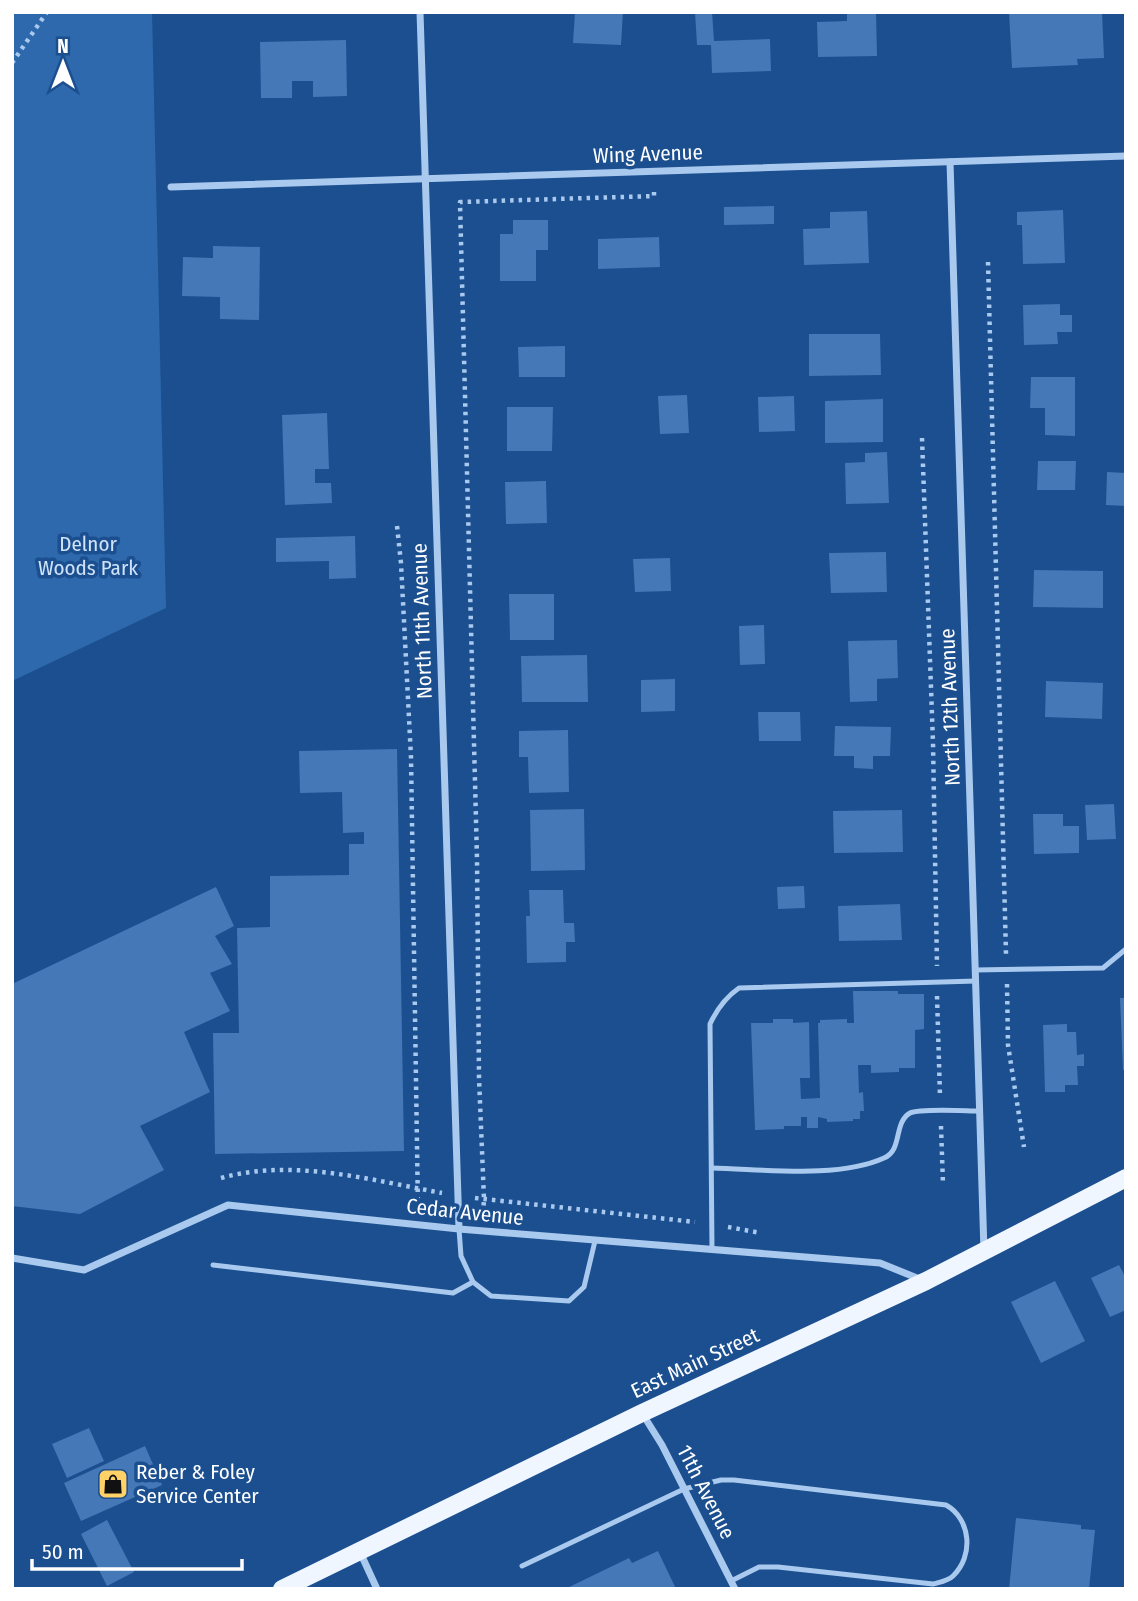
<svg xmlns="http://www.w3.org/2000/svg" width="1138" height="1601" viewBox="0 0 1138 1601" font-family="'Fira Sans Condensed',sans-serif">
<style>
.green{fill:#2e69ad}
.building{fill:#4478b7}
.lines{fill:none;stroke-linecap:round;stroke-linejoin:round}
.path{stroke:#a9c9ee;stroke-width:4.5;stroke-dasharray:3.5 5;stroke-linecap:butt}
.service{stroke:#a9c9ee;stroke-width:5}
.minor{stroke:#a9c9ee;stroke-width:7}
.primary{stroke:#f0f6ff;stroke-width:18}
.labels{text-anchor:middle;dominant-baseline:central;stroke-width:7;stroke-linejoin:round;paint-order:stroke}
.street-label{font-size:21px;fill:#fff;stroke:#1b4f8f}
.park-label{font-size:21px;fill:#cfe3fa;stroke:#1b4f8f}
.poi-label{font-size:21px;fill:#fff;stroke:#1b4f8f;text-anchor:start}
</style>
<rect width="100%" height="100%" fill="#1b4f8f"/>
<path class="green" d="M12,12H152L166,608L12,681Z"/>
<g class="building">
<path d="M575,12H623L621,45L573,43Z"/>
<path d="M695,12H712L714,41L770,39L771,71L712,73L711,45H697Z"/>
<path d="M847,12H876L877,56L818,57L817,22L847,21Z"/>
<path d="M1009,12H1102L1104,58L1077,59L1078,65L1012,68Z"/>
<path d="M346,40L347,96L313,97V81H292V98H261L260,42Z"/>
<path d="M774,206V224L724,225V207Z"/>
<path d="M1063,210L1065,263L1023,264L1022,225H1017V212Z"/>
<path d="M867,211L869,263L804,265L803,229L830,228V212Z"/>
<path d="M513,220H548V250H536V281H500V234H513Z"/>
<path d="M659,237L660,267L598,269V239Z"/>
<path d="M213,246L260,247L259,320L220,319V297L182,296L183,257L213,258Z"/>
<path d="M1060,304V315H1072V332H1057L1058,344L1024,345L1023,305Z"/>
<path d="M809,334H880L881,375L809,376Z"/>
<path d="M565,346V377H519L518,347Z"/>
<path d="M1031,377H1075V436L1045,435V408H1030Z"/>
<path d="M687,395L689,433L660,434L658,396Z"/>
<path d="M794,396L795,431L759,432L758,397Z"/>
<path d="M883,399V442L825,443V401Z"/>
<path d="M507,407H553L552,451H507Z"/>
<path d="M327,413L329,469H315V483H331L332,503L285,505L282,415Z"/>
<path d="M887,452L889,503L846,504L845,463L865,462V453Z"/>
<path d="M1038,461H1076L1075,490H1037Z"/>
<path d="M1107,472L1126,473V506L1106,505Z"/>
<path d="M546,481L547,523L506,524L505,482Z"/>
<path d="M355,536L356,578L329,579V561L276,562V538Z"/>
<path d="M886,552L887,592L831,593L829,553Z"/>
<path d="M670,558L671,591L635,592L633,559Z"/>
<path d="M1034,570L1103,571V608L1033,607Z"/>
<path d="M509,594H554V640H510Z"/>
<path d="M764,625L765,664L740,665L739,626Z"/>
<path d="M897,640L898,678L877,679V701L850,702L848,641Z"/>
<path d="M587,655L588,702H522L521,656Z"/>
<path d="M675,679V711L641,712V680Z"/>
<path d="M1046,681L1103,683L1102,719L1045,717Z"/>
<path d="M758,712H800L801,741H759Z"/>
<path d="M835,726L891,727L890,756H873V769L854,768V756H834Z"/>
<path d="M568,730L569,792L529,793L528,757H519V731Z"/>
<path d="M397,749L404,1151L215,1154L213,1033H239L237,928L270,927V876L349,875V844H364V832L343,833L342,792L300,793L299,751Z"/>
<path d="M1114,804L1116,839L1087,840L1085,805Z"/>
<path d="M584,809L585,870L531,871L530,810Z"/>
<path d="M902,810L903,852L834,853L833,811Z"/>
<path d="M1033,814H1063V826H1079V853L1034,854Z"/>
<path d="M804,886L805,908L778,909L777,887Z"/>
<path d="M216,887L234,926L215,936L232,964L210,973L230,1011L184,1032L210,1092L140,1126L164,1170L80,1214L12,1206V984Z"/>
<path d="M529,890H563L564,923H574L575,942H566V962L527,963L526,916H530Z"/>
<path d="M900,904L902,940L839,941L838,906Z"/>
<path d="M853,991H898V994H924V1029L915,1030V1068H899V1072L871,1073V1065H858L859,1093L863,1092L864,1111H860V1119H853V1121L827,1122V1119L818,1117V1128H807V1117H801V1126H784V1129L755,1130L751,1023H773V1019H793V1023L809,1022L810,1078H800L801,1099L820,1098L818,1023H820V1020L847,1019V1023H854Z"/>
<path d="M1120,998H1126V1070H1123Z"/>
<path d="M1067,1024V1032H1076L1077,1055L1084,1054V1066H1077L1078,1085H1065V1092H1045L1043,1025Z"/>
<path d="M1119,1265L1126,1278V1310L1110,1317L1091,1278Z"/>
<path d="M1055,1281L1085,1341L1041,1363L1011,1302Z"/>
<path d="M89,1428L104,1461L67,1478L52,1444Z"/>
<path d="M145,1446L162,1485L81,1521L64,1483Z"/>
<path d="M1016,1518L1081,1525V1529L1095,1530L1089,1589H1009Z"/>
<path d="M107,1520L134,1572L107,1586L81,1534Z"/>
<path d="M658,1551L676,1589H565L629,1558L632,1563Z"/>
</g>
<g class="lines">
<g class="path">
<path d="M12,63L47,12"/>
<path d="M988,262L1006,954"/>
<path d="M922,438L933,743L937,966"/>
<path d="M397,526L401,563L411,757L418,1210"/>
<path d="M1007,984L1008,1045L1024,1147"/>
<path d="M937,996L940,1096"/>
<path d="M941,1126L943,1184"/>
<path d="M221,1178C292,1158 371,1180 442,1193"/>
<path d="M475,1198L695,1222"/>
<path d="M483,1214L484,1199L479,1078L477,859L460,202L654,196V187"/>
<path d="M728,1227L761,1233"/>
</g>
<g class="service">
<path d="M975,970L1103,968L1126,949"/>
<path d="M712,1168C763,1169 838,1179 884,1158C903,1150 893,1123 910,1113C920,1108 966,1111 980,1111"/>
<path d="M459,1229L461,1256L473,1282L491,1296L569,1301L584,1287L595,1241"/>
<path d="M712,1250L710,1024C717,1009 726,997 739,988L976,981"/>
<path d="M213,1265L453,1293L473,1282"/>
<path d="M522,1566L684,1489L721,1480H734L946,1505C971,1519 974,1556 953,1576C948,1581 940,1582 933,1584L778,1567H759L731,1581"/>
</g>
<g class="minor">
<path d="M420,12L459,1229"/>
<path d="M950,162L984,1251"/>
<path d="M171,187L1126,156"/>
<path d="M12,1258L84,1270L228,1205L459,1229L880,1263L922,1280"/>
<path d="M642,1413L662,1445L735,1589"/>
<path d="M360,1552L377,1589"/>
</g>
<path class="primary" d="M282,1589L642,1413L926,1281L1126,1178"/>
</g>
<defs>
<g id="shop-square" transform="scale(1.575)"><rect x="-9" y="-9" width="18" height="18" rx="4" fill="#ffd166" stroke="#1b4f8f"/><path d="M-5-2.5h2.3a2.7 3.5 0 0 1 5.4 0H5L5.5 6h-11ZM-1.5-2.5h3a1.5 2.3 0 0 0-3 0Z" fill="#111"/></g>
</defs>
<g fill-rule="evenodd">
<use href="#shop-square" x="113" y="1484"/>
</g>
<g class="labels">
<g class="street-label">
<text transform="translate(648 154) rotate(-2)">Wing Avenue</text>
<text transform="translate(422 621) rotate(-92)">North 11th Avenue</text>
<text transform="translate(950 707) rotate(-92)">North 12th Avenue</text>
<text transform="translate(465 1212) rotate(6)">Cedar Avenue</text>
<text transform="translate(695 1363) rotate(-25)">East Main Street</text>
<text transform="translate(706 1492) rotate(63)">11th Avenue</text>
</g>
<g class="park-label">
<text x="88" y="544">Delnor<tspan x="88" dy="24">Woods Park</tspan></text>
</g>
<g class="poi-label">
<text x="136" y="1472">Reber &amp; Foley<tspan x="136" dy="24">Service Center</tspan></text>
</g>
</g>
<rect width="1138" height="1601" fill="none" stroke="#ffffff" stroke-width="28"/>
<g transform="translate(63 63)" stroke="#1b4f8f" stroke-width="5" paint-order="stroke">
<path d="M0-5L12 26L0 18L-12 26Z" fill="#ffffff"/>
<text y="-10" font-size="19" font-weight="bold" text-anchor="middle" fill="#ffffff">N</text>
</g>
<path d="M32 1559v10h210v-10" fill="none" stroke="#ffffff" stroke-width="3.5"/>
<text x="42" y="1559" font-size="21" fill="#ffffff" stroke="#1b4f8f" stroke-width="5" paint-order="stroke">50 m</text>
</svg>
